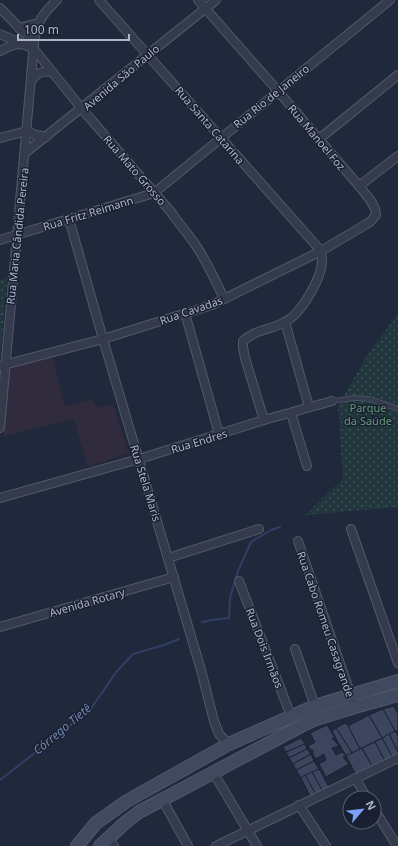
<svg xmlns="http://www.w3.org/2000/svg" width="398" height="846" viewBox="0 0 398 846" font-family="'Noto Sans',sans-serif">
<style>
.medical{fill:#302c3d}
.grass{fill:url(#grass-dots)}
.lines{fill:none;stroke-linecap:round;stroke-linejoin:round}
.stream{stroke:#303f63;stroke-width:2}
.building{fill:#3b455d;stroke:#1b2233}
.lane-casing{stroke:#52586a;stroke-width:5.5}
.street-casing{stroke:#52586a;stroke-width:10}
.secondary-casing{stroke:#52586a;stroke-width:14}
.lane{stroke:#343b4c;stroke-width:4}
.street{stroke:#343b4c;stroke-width:8}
.secondary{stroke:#414960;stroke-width:12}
.labels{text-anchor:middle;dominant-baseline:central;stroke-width:3;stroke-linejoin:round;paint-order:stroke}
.street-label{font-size:11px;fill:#afb5c8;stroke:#192031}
.park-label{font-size:11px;fill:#649b77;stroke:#192031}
.water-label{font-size:12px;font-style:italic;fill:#7487b3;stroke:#192031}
</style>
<defs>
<pattern id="grass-dots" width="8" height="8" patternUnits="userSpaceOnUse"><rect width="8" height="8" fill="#22373d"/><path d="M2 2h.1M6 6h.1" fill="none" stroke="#405258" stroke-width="1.8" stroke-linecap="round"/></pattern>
</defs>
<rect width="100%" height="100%" fill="#20293c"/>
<path class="medical" d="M53,356L57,377L65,406L93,399L96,408L113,404L129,453L88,467L74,419L4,436L6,367Z"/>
<g class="grass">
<path d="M7,278L0,360V280Z"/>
<path d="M398,314V507L305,515L343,479L338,406L366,357Z"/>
</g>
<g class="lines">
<g class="stream">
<path d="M202,622L218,619L229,618L230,598L238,571L251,542L271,530L280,527"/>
<path d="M0,780L90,710L117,671L133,654L164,645L179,639"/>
</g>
</g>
<g class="building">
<path d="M394,706L398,714V730L395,731L383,709Z"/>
<path d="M383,709L395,731L382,738L369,715Z"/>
<path d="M369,715L382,738L360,749L348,726Z"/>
<path d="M345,723L348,726L360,749L352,753L336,728Z"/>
<path d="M327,725L335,738H332L339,746L332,748L336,755L342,752L346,756L343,757L349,764L326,777L319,764L326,760L324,754L316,759L313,755V750L312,751L308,746L315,742L310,733Z"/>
<path d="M336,728L352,753L346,756L332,731Z"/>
<path d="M395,731L398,736V752L389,734Z"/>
<path d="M389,734L398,752V757L393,758L382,738Z"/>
<path d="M301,738L305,744L286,752L283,747Z"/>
<path d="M382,738L393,758L386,763L375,742Z"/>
<path d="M375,742L386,763L373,768L362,748Z"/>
<path d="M305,744L307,749L289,758L286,752Z"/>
<path d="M362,748L373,768L356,775L346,756Z"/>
<path d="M307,749L311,754L293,764L289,758Z"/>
<path d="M311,754L314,761L296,770L293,764Z"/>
<path d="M314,761L319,769L301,778L296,770Z"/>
<path d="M319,769L330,789L323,792L312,772Z"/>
<path d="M312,772L323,792L316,795L305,775Z"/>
<path d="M305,775L316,795L311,798L301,778Z"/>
</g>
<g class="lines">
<g class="lane-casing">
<path id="lane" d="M332,401L355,398L370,399L398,409"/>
</g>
<g class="street-casing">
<g id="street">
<path d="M99,0L321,251C321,254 322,257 322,260C322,278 301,314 285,322C271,330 256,329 243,341V347L245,358L264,420"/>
<path d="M0,8L34,43"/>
<path d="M19,28L38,23"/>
<path d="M0,34L20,43"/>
<path d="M0,51C14,44 20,41 34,49L82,109L171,212C179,224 189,235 197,247C207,263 216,281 224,299"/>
<path d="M31,81C37,73 42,70 53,72"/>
<path d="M0,138L27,131L36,135L46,137"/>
<path d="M319,139L398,75"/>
<path d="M25,153L216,0"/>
<path d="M359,186L398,156"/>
<path d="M69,219L103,339L201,670L214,721L219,734L229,744"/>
<path d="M0,240L154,193L390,0"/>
<path d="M185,313L219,434"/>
<path d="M285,322L309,407"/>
<path d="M0,366L103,339L212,305L321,251L370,222L376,215C376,204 365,194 359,186L278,91L198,0"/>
<path d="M291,413L307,466"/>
<path d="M0,428L34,43C37,21 41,16 57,0"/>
<path d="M0,498L139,459L264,420L332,401"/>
<path d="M351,529L398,663"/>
<path d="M298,541L355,707"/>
<path d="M168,558L259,529"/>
<path d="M239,581L291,716"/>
<path d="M0,627L174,577"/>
<path d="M295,649L315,706"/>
<path d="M213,772L257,846"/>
<path d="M355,778L367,798"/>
<path d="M162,799L188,846"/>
<path d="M299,805L326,846"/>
<path d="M374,809L397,846"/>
<path d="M108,837L114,846"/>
<path d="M216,846L398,758"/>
</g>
</g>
<g class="secondary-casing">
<g id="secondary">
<path d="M77,846L96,823L127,801L229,744L315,706L398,681"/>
<path d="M100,846L126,822L139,812L303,725L316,719L355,707L398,695"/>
</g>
</g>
<use href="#lane" class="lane"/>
<use href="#street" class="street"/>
<use href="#secondary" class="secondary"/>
</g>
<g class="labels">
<g class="street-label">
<text transform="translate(121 77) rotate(-40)">Avenida São Paulo</text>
<text transform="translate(271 96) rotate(-39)">Rua Rio de Janeiro</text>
<text transform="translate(210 125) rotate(49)">Rua Santa Catarina</text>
<text transform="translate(317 137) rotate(50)">Rua Manoel Foz</text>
<text transform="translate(135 170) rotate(49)">Rua Mato Grosso</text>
<text transform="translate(88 213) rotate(-17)">Rua Fritz Reimann</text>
<text transform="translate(17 236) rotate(-84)">Rua Maria Cândida Pereira</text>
<text transform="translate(191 310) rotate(-19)">Rua Cavadas</text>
<text transform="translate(199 441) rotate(-17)">Rua Endres</text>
<text transform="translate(146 483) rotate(73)">Rua Stela Maris</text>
<text transform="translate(87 602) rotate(-16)">Avenida Rotary</text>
<text transform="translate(326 624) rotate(71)">Rua Cabo Romeu Casagrande</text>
<text transform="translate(265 648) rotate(69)">Rua Dois Irmãos</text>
</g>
<g class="park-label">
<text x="368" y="407">Parque<tspan x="368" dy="13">da Saúde</tspan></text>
</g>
<g class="water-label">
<text transform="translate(62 729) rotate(-40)">Córrego Tietê</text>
</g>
</g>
<g transform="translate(362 810) rotate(62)"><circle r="19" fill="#192031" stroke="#555c6d"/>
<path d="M0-3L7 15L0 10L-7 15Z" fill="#7da0ff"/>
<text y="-6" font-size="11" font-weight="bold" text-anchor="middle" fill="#afb5c8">N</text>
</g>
<path d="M18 34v6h111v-6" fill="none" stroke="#afb5c8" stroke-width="2"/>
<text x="24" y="34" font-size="12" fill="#afb5c8" stroke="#192031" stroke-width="3" paint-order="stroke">100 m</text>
</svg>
